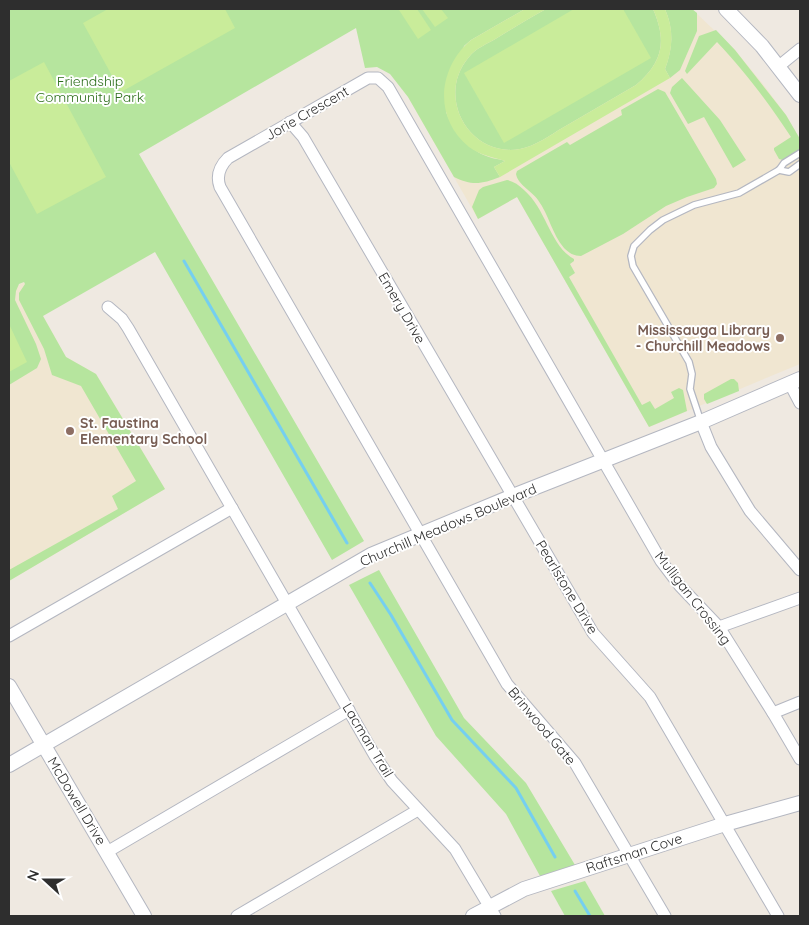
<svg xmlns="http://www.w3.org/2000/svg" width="809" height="925" viewBox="0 0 809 925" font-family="Quicksand,sans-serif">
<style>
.education{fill:#f0e6d1}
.green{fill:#b6e59e}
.pitch{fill:#c9ec9a}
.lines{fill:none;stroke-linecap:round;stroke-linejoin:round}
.stream{stroke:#75cff0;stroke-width:3}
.service-casing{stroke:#b4b7c1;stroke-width:8}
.minor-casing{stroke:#b4b7c1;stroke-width:13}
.tertiary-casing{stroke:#b4b7c1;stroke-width:16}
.service{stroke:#fff;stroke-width:5.5}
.minor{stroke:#fff;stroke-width:11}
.tertiary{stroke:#fff;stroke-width:14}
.education-dot{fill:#8d6e63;stroke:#fff;stroke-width:2}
.labels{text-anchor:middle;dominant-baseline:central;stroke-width:4;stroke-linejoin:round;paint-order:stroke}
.park-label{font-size:14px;fill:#2c6e1b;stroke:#fff}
.street-label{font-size:14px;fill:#2e2e2e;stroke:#fff}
.education-label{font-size:14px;font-weight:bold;fill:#785e54;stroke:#fff;text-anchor:end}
</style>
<rect width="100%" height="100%" fill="#efe9e1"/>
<g class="education">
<path d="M507,9H692L735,50L763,84L786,115L800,139V364L649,427L517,197L478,219L408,97Z"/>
<path d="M24,282L66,357L96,374L165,489L9,581V290Z"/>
</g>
<g class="green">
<path d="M9,9H525L471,40L464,46L446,112C454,132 468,150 489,157C494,159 500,159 505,161L494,167L500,177C482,184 472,186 454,177L408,97L390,74L377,67L365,68L356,28L139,154L364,541L332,560L155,252L43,316L66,357L96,374L165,489L9,581V570L118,509L112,496L136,481L81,386L52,375L44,349L19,300V293L25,284L24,282L19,284L16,291L15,300L36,344L41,359L37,368L9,385Z"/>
<path d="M546,9H653C667,41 663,62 636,85C612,99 588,113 564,127C550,135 536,146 520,149C469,158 435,96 469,57C476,48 487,44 497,38C513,28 530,18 546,9Z"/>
<path d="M665,9H692L697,13V31L680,70L670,78L665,69C673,48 674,30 665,9Z"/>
<path d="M716,30L735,50L786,115L800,139V149L783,160L779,159L774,150V148L791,137C768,102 746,73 717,42L687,74L685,71L699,36Z"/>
<path d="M682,78L720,120L746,160L733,168L704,117L688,124L670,93L672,87Z"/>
<path d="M658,89L665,92L716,179L717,184L714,188L687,197L666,206L623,234L581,256C574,256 569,253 564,248C552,234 549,215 538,200C532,191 518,185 516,174L517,171L567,142L570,145L622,115L621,110Z"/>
<path d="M507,180C513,181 519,185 524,190C547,210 550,246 574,259V261L570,264L575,273L569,277L642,405L650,401L655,409L674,398L671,392L679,388L683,390L687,411L649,427L517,197L478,219L472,207L479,190L483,187Z"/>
<path d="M731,379H734L738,383L739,391L707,404L704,399V394Z"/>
<path d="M379,570L464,718L526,783L575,865L540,876L506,814L436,736L349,585Z"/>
<path d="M585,881L605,916H565L551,891Z"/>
</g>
<g class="pitch">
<path d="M108,9H225L235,28L121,92L83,23Z"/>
<path d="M401,9H417L431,30L418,39L399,10Z"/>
<path d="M422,9H441L448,18L435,27Z"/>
<path d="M525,9H546C530,18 513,28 497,38C487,44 476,48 469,57C435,96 469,158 520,149C536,146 550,135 564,127C588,113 612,99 636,85C663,62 667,41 653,9H665C674,30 673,48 665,69L670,78L500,177L494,167L505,161C492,157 480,155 469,147C433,118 438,68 471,40Z"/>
<path d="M574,9H623L651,58L504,143L464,73Z"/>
<path d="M44,62L106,177L37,214L9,162V81Z"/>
<path d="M9,324L27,362L9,372Z"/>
</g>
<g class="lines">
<g class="stream">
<path d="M184,261L347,543"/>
<path d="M370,583L391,615L452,720L516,788L555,857"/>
<path d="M575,891L590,916"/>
</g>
<g class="service-casing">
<g id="service">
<path d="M779,170L789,172L800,164"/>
<path d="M701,422L690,389L692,374L689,362L633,266L631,256L634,246L650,230L663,220L694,205L739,193L779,170L784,163L800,153"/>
</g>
</g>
<g class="minor-casing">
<g id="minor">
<path d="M779,66L800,49"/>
<path d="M290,122L303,137L593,633L650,697L778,916"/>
<path d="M108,307L122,319L128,328L375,756L392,781L455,849L495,916"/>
<path d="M790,384L800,403"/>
<path d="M701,422L711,447L750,511L800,570"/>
<path d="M719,627L800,598"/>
<path d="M9,636L232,508"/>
<path d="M773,713L800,702"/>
<path d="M107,852L349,710"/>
<path d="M237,916L418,810"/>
<path d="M665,916L575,763L507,684L220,187C216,176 219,167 228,158L368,78H378L388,87L661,561L680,586L719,627L773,713L800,759"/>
</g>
</g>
<g class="tertiary-casing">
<g id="tertiary">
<path d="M726,9L762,46L800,95"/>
<path d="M9,686L144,916"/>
<path d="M9,765L371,555L513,496L701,422L800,379"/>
<path d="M473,916L524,889L725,824L800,803"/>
</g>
</g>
<use href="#service" class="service"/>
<use href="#minor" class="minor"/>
<use href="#tertiary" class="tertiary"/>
</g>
<g class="education-dot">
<circle cx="780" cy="338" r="5"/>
<circle cx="70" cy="431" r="5"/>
</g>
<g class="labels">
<g class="park-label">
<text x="90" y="81">Friendship<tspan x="90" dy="16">Community Park</tspan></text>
</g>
<g class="street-label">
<text transform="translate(307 113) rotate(-30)">Jorie Crescent</text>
<text transform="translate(402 308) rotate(60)">Emery Drive</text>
<text transform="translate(448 525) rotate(-23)">Churchill Meadows Boulevard</text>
<text transform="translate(567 587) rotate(59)">Pearlstone Drive</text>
<text transform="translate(693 598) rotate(52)">Mulligan Crossing</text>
<text transform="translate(542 726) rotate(50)">Brinwood Gate</text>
<text transform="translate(368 740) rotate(59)">Lacman Trail</text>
<text transform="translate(77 801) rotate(59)">McDowell Drive</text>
<text transform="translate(634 853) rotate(-18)">Raftsman Cove</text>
</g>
<g class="education-label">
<text x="770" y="330">Mississauga Library<tspan x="770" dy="16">- Churchill Meadows</tspan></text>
<text x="80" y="423" text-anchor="start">St. Faustina<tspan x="80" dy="16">Elementary School</tspan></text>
</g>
</g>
<rect width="809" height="925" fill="none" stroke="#2e2e2e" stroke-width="20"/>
<g transform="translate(45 880) rotate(291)" stroke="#ffffff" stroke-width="4" paint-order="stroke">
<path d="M0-4L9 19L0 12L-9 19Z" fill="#2e2e2e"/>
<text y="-8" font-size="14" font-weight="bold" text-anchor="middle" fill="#2e2e2e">N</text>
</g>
</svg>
